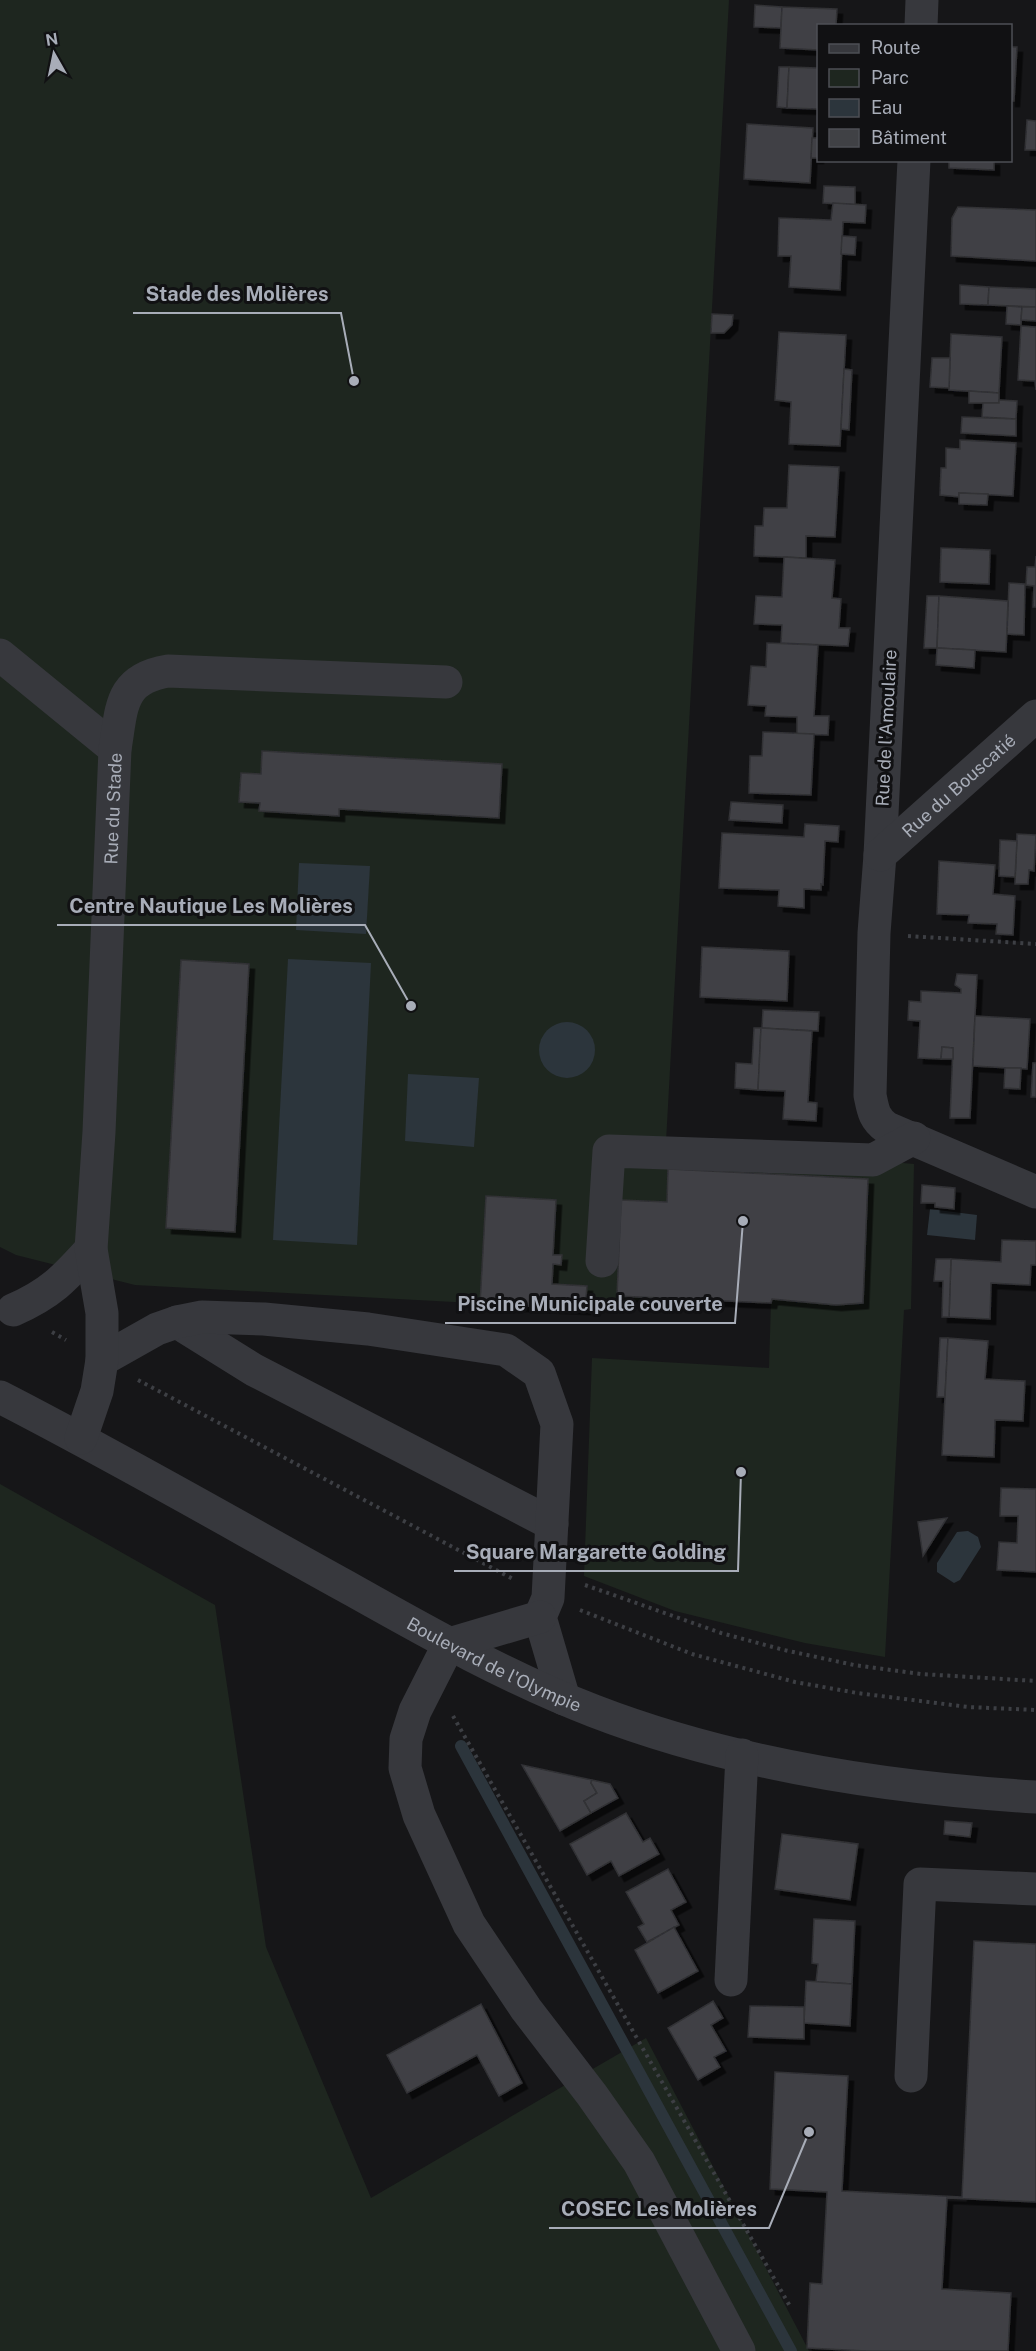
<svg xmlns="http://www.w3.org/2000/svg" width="1036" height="2351" viewBox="0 0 1036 2351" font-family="'Public Sans',sans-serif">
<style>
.green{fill:#1e261f}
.water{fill:#2c353c}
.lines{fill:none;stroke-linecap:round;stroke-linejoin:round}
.stream{stroke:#2c353c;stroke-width:12}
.building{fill:#404145;stroke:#303034;stroke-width:1.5;filter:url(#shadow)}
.path{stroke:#3d3f44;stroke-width:4;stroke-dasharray:3 4.5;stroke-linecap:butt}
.minor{stroke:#37383d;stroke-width:33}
.labels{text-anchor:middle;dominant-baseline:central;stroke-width:6;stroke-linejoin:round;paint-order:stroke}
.street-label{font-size:18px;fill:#a8adb8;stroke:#111113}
.leader{fill:none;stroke:#a8adb8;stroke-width:2}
.callout-dot{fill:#a8adb8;stroke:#111113;stroke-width:2}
.callout-label{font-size:20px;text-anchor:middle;font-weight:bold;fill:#a8adb8;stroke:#111113;stroke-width:6;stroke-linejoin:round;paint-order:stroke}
</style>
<defs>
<filter id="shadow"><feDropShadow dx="5.5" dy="5.5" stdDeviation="0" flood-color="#0009"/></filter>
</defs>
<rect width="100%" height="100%" fill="#161618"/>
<g class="green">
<path d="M0,0H729L666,1142L914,1164L911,1309L904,1310L885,1657L805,1643L675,1611L584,1576L592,1358L769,1368L771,1302L660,1297L585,1309L135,1285L16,1255L0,1247Z"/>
<path d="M0,1484L215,1605L266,1947L371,2198L646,2038L809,2351H0Z"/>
</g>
<g class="water">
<path d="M299,863L370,866L366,934L296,930Z"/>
<path d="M288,959L371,963L357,1245L273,1240Z"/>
<circle cx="567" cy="1050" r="28"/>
<path d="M408,1074L479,1078L474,1147L405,1141Z"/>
<path d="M930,1209L977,1215L975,1240L927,1235Z"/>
<path d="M968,1531L978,1537L981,1547L960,1580L954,1583L937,1572V1563L957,1532Z"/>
</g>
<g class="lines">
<path class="stream" d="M461,1746L791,2351"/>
</g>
<g class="building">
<path d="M755,5L782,7L781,28L754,27Z"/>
<path d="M782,7L837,9L836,26H818V50L780,48Z"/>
<path d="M1010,47H1017L1014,101H1010Z"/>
<path d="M779,67H789L787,108L777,107Z"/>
<path d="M789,67L818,68V109L787,108Z"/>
<path d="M1027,120L1036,121V150H1025Z"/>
<path d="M747,124L813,128L810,183L744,179Z"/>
<path d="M812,138H818V158H811Z"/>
<path d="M949,160H994V170L949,168Z"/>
<path d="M824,186L855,187V205L823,203Z"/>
<path d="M833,203L866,205L865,223L843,222L840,290L789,287L791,256H778L779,218L831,220Z"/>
<path d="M958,207L1036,210V261L951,256L952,218Z"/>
<path d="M842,236L856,237L855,255L841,254Z"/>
<path d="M960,285L989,287L988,305L960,304Z"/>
<path d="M989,287L1036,289V307L988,305Z"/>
<path d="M1007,306L1022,307L1021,325L1006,324Z"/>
<path d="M1022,307H1036V321L1021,320Z"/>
<path d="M712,314L733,315L732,325L724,333H711Z"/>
<path d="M1021,326L1036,327V390L1035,381L1018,380Z"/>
<path d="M779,332L846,335L840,446L789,444L791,402L775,400Z"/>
<path d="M951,334L1002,337L999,393L949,390Z"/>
<path d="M932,358H950L949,388L930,387Z"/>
<path d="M844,369L852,370L849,430L841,429Z"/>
<path d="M969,391L999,393V403H969Z"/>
<path d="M999,400L1017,401L1016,419L982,417L983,403H999Z"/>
<path d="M962,417L1016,419V436L961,433Z"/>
<path d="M960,440L1016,443L1013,496L959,493V497L940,495L941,468H946V448L960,449Z"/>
<path d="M789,465L839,467L835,537L806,536V558L754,556L755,526H763L764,508H787Z"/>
<path d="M959,493L988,494L987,505L959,504Z"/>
<path d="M941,548L990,550L989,584L940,582Z"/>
<path d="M1036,556V607H1033L1034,586L1026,585L1027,567H1035Z"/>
<path d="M784,557L835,560L832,598L841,599L839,628H850L848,646L781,643L782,625L754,624L756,596L782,597Z"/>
<path d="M1009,583L1025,584L1024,635L1007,634Z"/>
<path d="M927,596H939L937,648H924Z"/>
<path d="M939,596L1008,601L1006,652L937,648Z"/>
<path d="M767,643L818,645L814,716H829L828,735L797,734V717L765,716L766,706L748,705L751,666L766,667Z"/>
<path d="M937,648L975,650L974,668L936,665Z"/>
<path d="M763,732L814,734L811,795L749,793L750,756H762Z"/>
<path d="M262,751L502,764L499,818L339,809V816L259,811L260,803L239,802L241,773L261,774Z"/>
<path d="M731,802L783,805L782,823L729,820Z"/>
<path d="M805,824L839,826L838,842L825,841L823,885L821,884V890L804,889V908L778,906L779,890L719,888L722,833L804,837Z"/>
<path d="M1017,834L1036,835L1034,871L1029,870L1028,884H1015Z"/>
<path d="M1000,840L1017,841L1015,877L999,876Z"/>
<path d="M939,861L995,865L993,894L1015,896L1013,935L996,934L997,924L968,923L969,915L937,914Z"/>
<path d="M702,947L789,951L787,1001L700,997Z"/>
<path d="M181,960L249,964L235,1232L166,1228Z"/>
<path d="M957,974L977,975L970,1118H950L953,1048L942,1047L941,1059L918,1058L920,1021L908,1020L909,1001L921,1002V991L961,993V989L955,985Z"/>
<path d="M763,1010L819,1012L818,1031L762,1028Z"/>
<path d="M975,1016L1030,1019L1027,1069L973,1066Z"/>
<path d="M754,1028H761L758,1090L735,1088L736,1063L752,1064Z"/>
<path d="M761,1028L812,1031L808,1102L817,1103L816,1121L783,1119L785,1091L758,1090Z"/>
<path d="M942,1047L953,1048V1059H941Z"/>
<path d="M1033,1063H1036V1097H1031Z"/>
<path d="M1005,1068H1021L1020,1089L1004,1088Z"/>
<path d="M668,1169L868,1179L863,1303L836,1305L772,1299L771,1303L617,1296L621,1200L667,1202Z"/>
<path d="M922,1185L955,1188L954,1209L935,1207V1203H921Z"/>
<path d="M486,1196L556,1200L553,1255H562L561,1265L553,1264L552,1284L587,1286L585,1309L480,1304Z"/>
<path d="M1002,1240L1036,1241V1265H1031L1030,1285L991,1283L990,1319L949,1317L951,1259L1001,1262Z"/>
<path d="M936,1259H951L949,1317H942L943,1281H934Z"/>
<path d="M940,1338H948L945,1397H937Z"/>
<path d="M948,1338L988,1341L985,1379L1025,1381L1023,1421L995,1420L994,1457L942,1455Z"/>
<path d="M1001,1488L1036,1489V1572L997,1570L999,1542L1017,1543L1018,1516H1000Z"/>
<path d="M947,1518L923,1556L918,1522Z"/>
<path d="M522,1765L592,1780L591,1783L597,1793L584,1801L591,1813L560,1831Z"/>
<path d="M592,1780L610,1784L618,1798L591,1813L584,1801L597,1793L591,1783Z"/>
<path d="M626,1813L643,1842L650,1838L659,1854L619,1876L611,1861L587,1875L570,1844Z"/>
<path d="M945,1821L972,1823L970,1837L944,1834Z"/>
<path d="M782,1834L858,1844L850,1900L775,1889Z"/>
<path d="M668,1869L686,1902L671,1910L679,1925L647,1942L638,1927L644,1924L626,1892Z"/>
<path d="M814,1919L855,1921L852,1984L816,1982L818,1964L812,1963Z"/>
<path d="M674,1927L698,1971L658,1993L635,1950Z"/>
<path d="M974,1941L1036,1944V2202L947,2198L942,2289L1011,2293L1008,2351H866L807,2348L810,2283L822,2284L827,2192L770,2189L775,2072L848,2076L842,2191L962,2197Z"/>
<path d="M806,1981L852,1984L850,2026L804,2023Z"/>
<path d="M713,2001L723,2018L711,2025L726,2051L714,2057L720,2067L698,2080L668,2028Z"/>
<path d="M481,2004L522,2083L499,2096L477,2055L407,2093L387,2055Z"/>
<path d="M750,2006L804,2007V2039L748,2037Z"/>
</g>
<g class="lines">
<g class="path">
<path d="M908,936L1036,944"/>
<path d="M52,1332L66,1340"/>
<path d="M138,1380L513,1579"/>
<path d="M585,1585L721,1633L784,1650L854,1665L921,1674L1036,1681"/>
<path d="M580,1610L692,1654L795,1682L857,1693L968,1707L1036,1710"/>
<path d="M453,1716L791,2308"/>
</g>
<g class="minor">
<path d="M921,26L922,0"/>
<path d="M914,160L880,855L874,933L870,1095C873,1110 874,1119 887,1128L1036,1192"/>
<path d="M0,655L115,749"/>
<path id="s1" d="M880,855L1036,716"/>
<path d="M602,1261L609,1151L873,1160L914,1138"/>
<path d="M13,1310C50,1294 64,1279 91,1249"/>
<path d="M177,1322L254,1370L552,1524"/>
<path d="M102,1360L157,1329L177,1322L202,1317L264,1319L368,1329L506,1350L539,1373L557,1424L548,1598L540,1617L564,1699"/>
<path id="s2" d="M0,1397C117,1457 231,1523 347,1587C427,1632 508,1678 594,1711C734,1765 887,1788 1036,1797"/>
<path id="s3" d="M81,1438L97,1391L102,1360V1313L91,1249L99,1132L115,749C122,708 119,679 168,671L446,682"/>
<path d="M540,1617L449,1644L415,1711L406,1739L405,1768L419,1815L469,1924L526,2009L592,2095L639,2162L739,2351"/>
<path d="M731,1980L742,1755"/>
<path d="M911,2076L920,1884L1036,1889"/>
</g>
</g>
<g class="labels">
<g class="street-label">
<text transform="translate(886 728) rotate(-87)">Rue de l'Amoulaire</text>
<text stroke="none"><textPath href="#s1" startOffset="105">Rue du Bouscatié</textPath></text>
<text stroke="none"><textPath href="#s3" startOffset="634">Rue du Stade</textPath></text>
<text stroke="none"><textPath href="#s2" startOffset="562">Boulevard de l'Olympie</textPath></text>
</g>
</g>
<path class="leader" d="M354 381L341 313H133M411 1006L365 925H57M743 1221L735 1323H445M741 1472L738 1571H454M809 2132L769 2228H549"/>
<g class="callout-dot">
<circle cx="354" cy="381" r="6"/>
<circle cx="411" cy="1006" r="6"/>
<circle cx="743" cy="1221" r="6"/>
<circle cx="741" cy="1472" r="6"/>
<circle cx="809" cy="2132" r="6"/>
</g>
<g class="callout-label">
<text x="237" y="301">Stade des Molières</text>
<text x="211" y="913">Centre Nautique Les Molières</text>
<text x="590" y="1311">Piscine Municipale couverte</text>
<text x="596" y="1559">Square Margarette Golding</text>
<text x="659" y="2216">COSEC Les Molières</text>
</g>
<rect x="817" y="24" width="195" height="138" fill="#111113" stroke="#4d4f55" stroke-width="1.5"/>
<rect x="829" y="44" width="30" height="9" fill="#37383d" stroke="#4d4f55" stroke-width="1.5"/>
<text x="871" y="54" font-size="18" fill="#a8adb8">Route</text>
<rect x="829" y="69" width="30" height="18" fill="#1e261f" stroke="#4d4f55" stroke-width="1.5"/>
<text x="871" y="84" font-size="18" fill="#a8adb8">Parc</text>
<rect x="829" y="99" width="30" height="18" fill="#2c353c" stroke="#4d4f55" stroke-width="1.5"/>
<text x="871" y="114" font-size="18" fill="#a8adb8">Eau</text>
<rect x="829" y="129" width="30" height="18" fill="#404145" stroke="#4d4f55" stroke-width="1.5"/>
<text x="871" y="144" font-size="18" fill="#a8adb8">Bâtiment</text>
<g transform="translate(54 54) rotate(351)" stroke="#111113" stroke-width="4.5" paint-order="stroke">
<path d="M0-4.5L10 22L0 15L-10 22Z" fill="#a8adb8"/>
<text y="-9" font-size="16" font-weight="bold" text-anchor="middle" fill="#a8adb8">N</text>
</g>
</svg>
